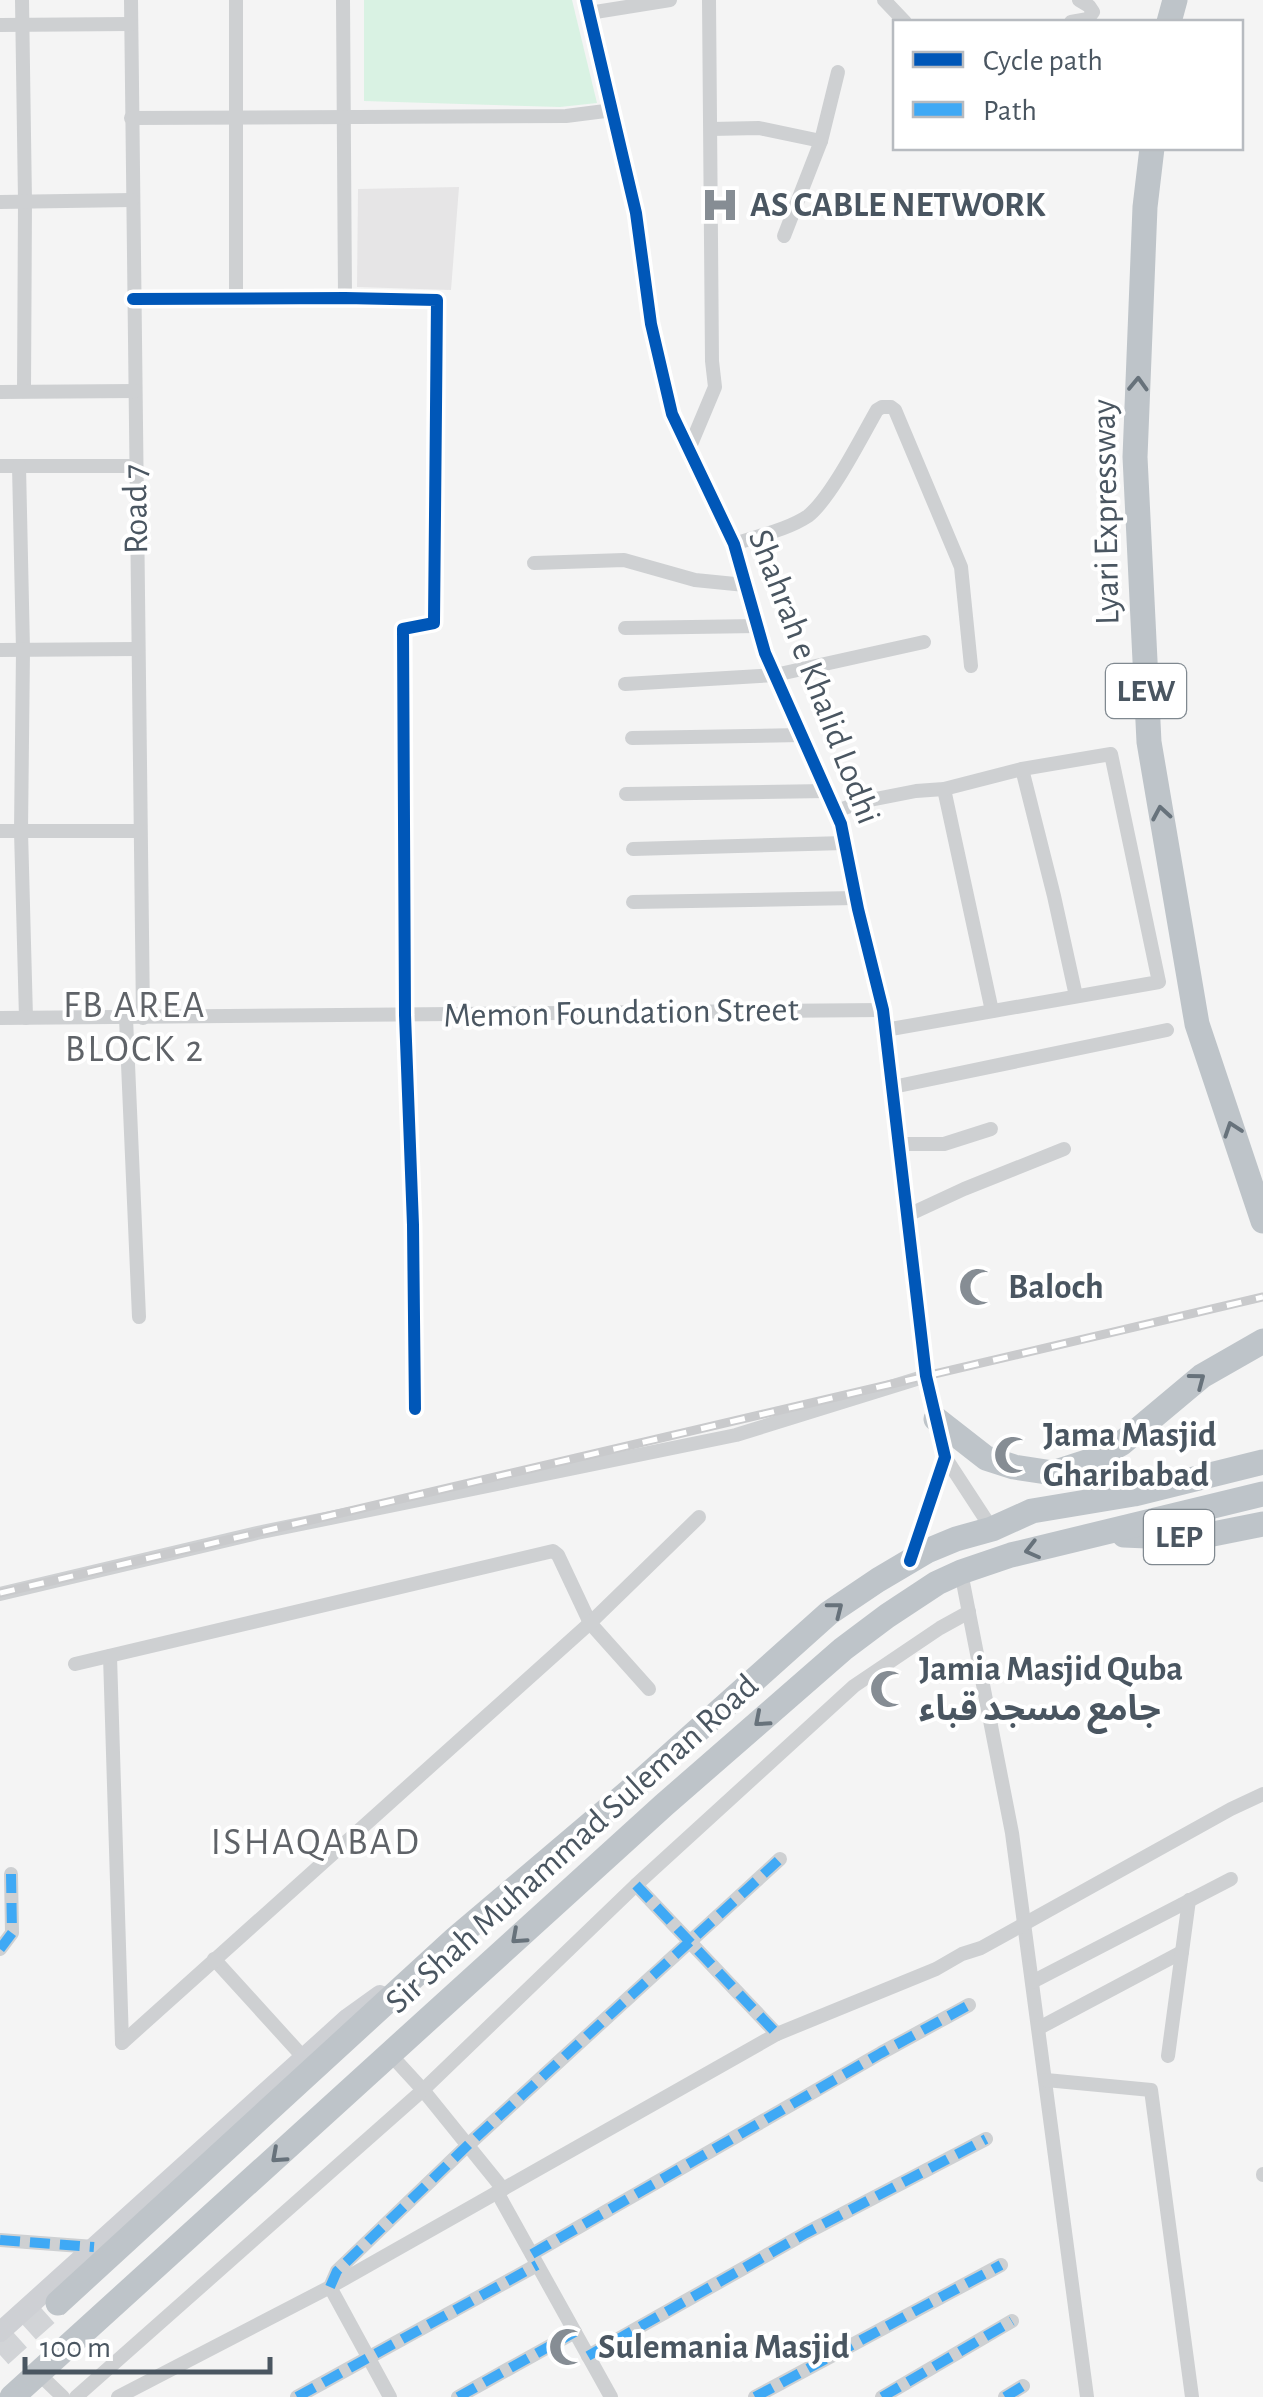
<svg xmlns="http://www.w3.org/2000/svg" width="1263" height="2397" viewBox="0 0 1263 2397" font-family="'Alegreya Sans','Noto Sans Arabic',sans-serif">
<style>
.education{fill:#e6e5e6}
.grass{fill:#d9f2e3}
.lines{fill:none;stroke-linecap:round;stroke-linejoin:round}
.highway-tunnel{stroke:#d2d4d7;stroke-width:25;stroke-dasharray:25 12;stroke-linecap:butt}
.street{stroke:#ced0d2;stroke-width:14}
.secondary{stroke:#ced0d4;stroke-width:20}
.highway{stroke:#bec4c9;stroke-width:25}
.rail-casing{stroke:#c9cacc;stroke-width:9}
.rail{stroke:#fff;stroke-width:5;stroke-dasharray:15;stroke-linecap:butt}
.quiet{stroke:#3fa9f5;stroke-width:10;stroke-dasharray:20 10;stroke-linecap:butt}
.cycleway-casing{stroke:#fff;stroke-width:19}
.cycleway{stroke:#0057b8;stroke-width:12}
.oneway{stroke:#67727b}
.labels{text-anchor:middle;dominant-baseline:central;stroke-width:8;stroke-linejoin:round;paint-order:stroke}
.shield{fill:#fff;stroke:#808990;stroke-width:2.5}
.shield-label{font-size:32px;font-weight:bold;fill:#4a5661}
.poi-label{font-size:35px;font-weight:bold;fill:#4a5661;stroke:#fff;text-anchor:start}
.street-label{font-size:35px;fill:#4a5661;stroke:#fff}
.neighbourhood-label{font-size:38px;letter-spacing:2.5px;fill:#5f6368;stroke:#fff}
</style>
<rect width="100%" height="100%" fill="#f4f4f4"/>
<path class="education" d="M459,187L451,290L357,287L358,189Z"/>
<path class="grass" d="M364,0H572L597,103L560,107L364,101Z"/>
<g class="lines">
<path class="highway-tunnel" d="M0,2355L58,2303"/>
<g class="street">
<path d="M22,0L25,201L24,391"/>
<path d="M131,0L143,1018"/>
<path d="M343,0L345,298"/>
<path d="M586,0L636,213L651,324L672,414L734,544L765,653L841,824L858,909L883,1010L926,1376L945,1457L910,1560"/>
<path d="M884,0L905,22"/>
<path d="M589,13L670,0"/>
<path d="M1071,22L1088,19L1093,12L1089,6L1079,0"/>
<path d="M0,25L131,24"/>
<path d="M131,118L566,116L613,110"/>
<path d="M711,129L759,128L821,141"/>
<path d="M0,202L132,200"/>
<path d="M784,236L821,141L838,72"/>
<path d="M236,298V0"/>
<path d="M133,299L345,298L437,300L434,623L403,629L405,1015L413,1225L415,1409"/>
<path d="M0,392L135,391"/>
<path d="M689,449L715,387L712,361L709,0"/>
<path d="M0,466H136"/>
<path d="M19,466L23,650L21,831L26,1018"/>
<path d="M734,544C757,536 787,530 808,516C831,498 861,438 877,410L882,407H891L895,410L961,567L971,666"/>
<path d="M534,563L624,560L695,580L745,585"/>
<path d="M625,628L758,626"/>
<path d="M0,650L138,649"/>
<path d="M625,684L775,675L924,642"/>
<path d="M632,738L802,735"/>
<path d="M1022,769L1054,896L1076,996"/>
<path d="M944,789L992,1011"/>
<path d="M626,794L827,791"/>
<path d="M836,811L865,801L916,791L944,789L1022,769L1111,754L1159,982L885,1030"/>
<path d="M0,831H140"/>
<path d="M633,849L845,843"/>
<path d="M633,902L856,898"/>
<path d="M0,1018L883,1010"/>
<path d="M126,1018L139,1317"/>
<path d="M893,1087L1167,1030"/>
<path d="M900,1144H944L991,1129"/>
<path d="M908,1215L964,1189L1064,1149"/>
<path d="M945,1457L992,1529"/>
<path d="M961,1572L1012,1833L1087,2397"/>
<path d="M0,1594L257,1533L736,1435L926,1376"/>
<path d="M110,1656L122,2043"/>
<path d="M75,1664L553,1551L558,1555L590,1623L649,1689"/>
<path d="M636,1885L777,2034"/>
<path d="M0,1949L12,1933L11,1874"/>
<path d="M214,1959L304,2058"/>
<path d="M1032,1982L1231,1879"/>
<path d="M1039,2028L1182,1952"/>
<path d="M122,2043L590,1623L699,1517"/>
<path d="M390,2054L423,2090L503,2189"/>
<path d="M1168,2056L1189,1900"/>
<path d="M1046,2080L1151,2090L1192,2397"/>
<path d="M1263,2174V2175"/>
<path d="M497,2192L611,2397"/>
<path d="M0,2240L94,2247"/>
<path d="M532,2254L881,2053L969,2005"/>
<path d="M588,2356L806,2233L986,2139"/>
<path d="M38,2373L63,2397"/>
<path d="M76,2397L423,2090L636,1885L854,1686L940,1628L969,1612"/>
<path d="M118,2397L330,2287L777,2034L936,1969L962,1954L981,1948L1231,1809L1263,1794"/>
<path d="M297,2397L537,2265"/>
<path d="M390,2397L330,2287L337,2271L469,2144L780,1859"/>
<path d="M458,2397L575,2332"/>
<path d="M755,2397L1001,2265"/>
<path d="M882,2397L1012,2321"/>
<path d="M1005,2397L1023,2386"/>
</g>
<path class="secondary" d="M0,2332L348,2018L380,1995"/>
<g class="highway">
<path d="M1169,22L1175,0"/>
<path d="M1152,148L1145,207L1135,457L1149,742L1197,1024L1263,1221"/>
<path d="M936,1419L986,1458L1014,1467L1053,1473L1090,1461L1122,1443L1202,1376L1263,1341"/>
<path d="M1124,1535L1193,1538L1263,1524"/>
<path d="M58,2303L455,1939L639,1783L829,1613L878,1580L927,1551L956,1539L992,1529L1032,1511L1134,1494L1263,1462"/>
<path d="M12,2397L664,1805L843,1649L887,1616L937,1583L961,1572L1011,1555L1263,1494"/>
</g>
<g class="rail-casing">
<path id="rail" d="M0,1593L1263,1297"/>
</g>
<use href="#rail" class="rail"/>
<g class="quiet">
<path d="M636,1885L777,2034"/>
<path d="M0,1949L12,1933L11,1874"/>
<path d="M0,2240L94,2247"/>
<path d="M532,2254L881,2053L969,2005"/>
<path d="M330,2287L337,2271L469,2144L780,1859"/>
<path d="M588,2356L806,2233L986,2139"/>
<path d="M297,2397L537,2265"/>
<path d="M458,2397L575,2332"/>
<path d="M755,2397L1001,2265"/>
<path d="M882,2397L1012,2321"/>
<path d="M1005,2397L1023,2386"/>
</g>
<g class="cycleway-casing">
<g id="cycleway">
<path d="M586,0L636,213L651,324L672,414L734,544L765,653L841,824L858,909L883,1010L926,1376L945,1457L910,1561"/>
<path d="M133,299L345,298L437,300L434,623L403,629L405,1015L413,1225L415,1409"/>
</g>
</g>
<use href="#cycleway" class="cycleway"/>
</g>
<defs><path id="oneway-chevron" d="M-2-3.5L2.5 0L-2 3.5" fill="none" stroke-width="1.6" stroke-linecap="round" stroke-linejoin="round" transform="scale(2.5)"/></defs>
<g class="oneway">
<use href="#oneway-chevron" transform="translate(1138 384) rotate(-88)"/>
<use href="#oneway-chevron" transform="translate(1161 813) rotate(-100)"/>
<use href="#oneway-chevron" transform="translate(1232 1129) rotate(-109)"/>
<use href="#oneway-chevron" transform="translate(1198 1380) rotate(-37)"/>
<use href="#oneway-chevron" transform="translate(1032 1550) rotate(166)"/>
<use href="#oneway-chevron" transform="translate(836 1609) rotate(-38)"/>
<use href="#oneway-chevron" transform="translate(761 1720) rotate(139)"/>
<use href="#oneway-chevron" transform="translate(518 1937) rotate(138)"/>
<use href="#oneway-chevron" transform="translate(278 2156) rotate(138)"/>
</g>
<defs>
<g id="hospital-bare" transform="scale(3)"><path d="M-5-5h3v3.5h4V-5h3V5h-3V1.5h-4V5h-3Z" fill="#868d94" stroke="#fff" stroke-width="2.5" paint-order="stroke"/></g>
<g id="mosque-bare" transform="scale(3)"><path d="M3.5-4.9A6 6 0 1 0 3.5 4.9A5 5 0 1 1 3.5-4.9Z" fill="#868d94" stroke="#fff" stroke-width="2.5" paint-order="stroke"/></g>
</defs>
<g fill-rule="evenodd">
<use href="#hospital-bare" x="720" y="205"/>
<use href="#mosque-bare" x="978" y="1287"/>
<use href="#mosque-bare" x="1013" y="1455"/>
<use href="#mosque-bare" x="889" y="1689"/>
<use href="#mosque-bare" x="568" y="2347"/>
</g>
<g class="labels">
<g class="shield">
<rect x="1106" y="664" width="80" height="54" rx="8"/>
<rect x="1144" y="1510" width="70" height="54" rx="8"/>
</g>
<g class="shield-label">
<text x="1146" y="691">LEW</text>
<text x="1179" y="1537">LEP</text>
</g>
<g class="poi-label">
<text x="750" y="205">AS CABLE NETWORK</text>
<text x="1008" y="1287">Baloch</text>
<text x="1043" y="1435">Jama Masjid<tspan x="1043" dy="40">Gharibabad</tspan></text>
<text x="919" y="1669">Jamia Masjid Quba<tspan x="919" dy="40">جامع مسجد قباء</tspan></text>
<text x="598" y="2347">Sulemania Masjid</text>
</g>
<g class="street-label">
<text transform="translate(136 509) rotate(-91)">Road 7</text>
<text transform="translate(1106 512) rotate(-91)">Lyari Expressway</text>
<text transform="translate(814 677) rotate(69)">Shahrah e Khalid Lodhi</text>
<text transform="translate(621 1013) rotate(-1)">Memon Foundation Street</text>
<text transform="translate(572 1844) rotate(-42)">Sir Shah Muhammad Suleman Road</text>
</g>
<g class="neighbourhood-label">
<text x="135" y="1006">FB AREA<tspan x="135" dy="44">BLOCK 2</tspan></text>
<text x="316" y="1843">ISHAQABAD</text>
</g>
</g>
<rect x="893" y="20" width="350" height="130" fill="#ffffff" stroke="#b7bbc0" stroke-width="2.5"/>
<rect x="913" y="52" width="50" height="15" fill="#0057b8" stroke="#b7bbc0" stroke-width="2.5"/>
<text x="983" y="70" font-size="30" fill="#4a5661">Cycle path</text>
<rect x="913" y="102" width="50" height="15" fill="#3fa9f5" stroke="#b7bbc0" stroke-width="2.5"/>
<text x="983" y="120" font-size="30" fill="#4a5661">Path</text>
<path d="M25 2357v15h245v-15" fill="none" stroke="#4a5661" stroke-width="5"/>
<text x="40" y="2357" font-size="30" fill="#4a5661" stroke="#ffffff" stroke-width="8" paint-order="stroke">100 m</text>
</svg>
